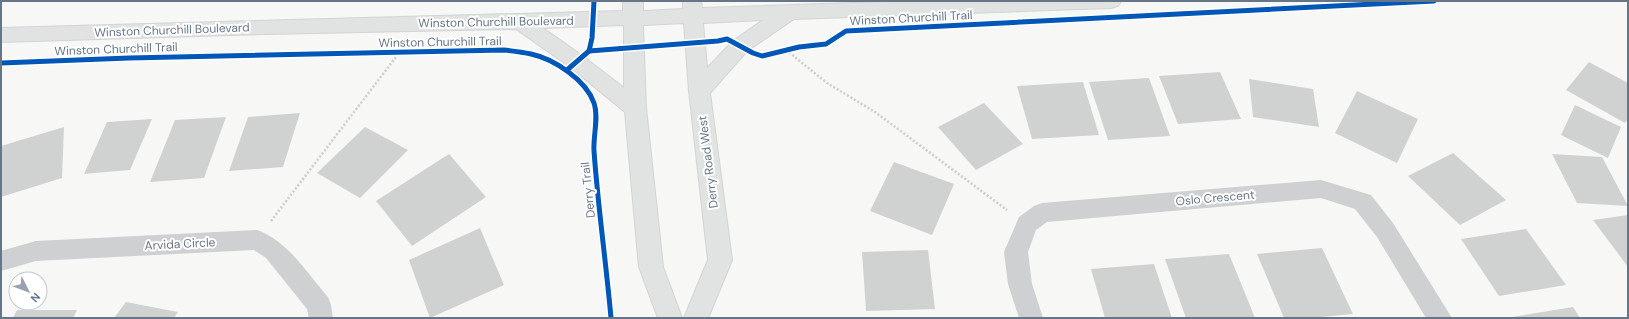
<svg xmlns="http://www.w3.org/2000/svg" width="1629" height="319" viewBox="0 0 1629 319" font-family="'DM Sans',sans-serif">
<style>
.building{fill:#d0d2d2}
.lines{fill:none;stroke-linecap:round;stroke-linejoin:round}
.secondary-casing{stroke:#d2d4d5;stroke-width:2}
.path{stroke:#cccdcd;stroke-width:2.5;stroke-dasharray:2 2;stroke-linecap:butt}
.street{fill:#ced0d1;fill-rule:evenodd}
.secondary{fill:#e1e2e2;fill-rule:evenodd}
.cycleway-casing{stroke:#fff;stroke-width:8}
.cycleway{stroke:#0057b8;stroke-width:5}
.labels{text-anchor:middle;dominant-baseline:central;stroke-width:4;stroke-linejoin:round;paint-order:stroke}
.street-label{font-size:12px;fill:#667687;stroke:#fff}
</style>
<rect width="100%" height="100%" fill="#f7f7f6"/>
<g class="building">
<path d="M1589,62L1628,83V119L1625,123L1566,90Z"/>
<path d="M1220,72L1241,119L1178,124L1159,76Z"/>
<path d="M1149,78L1170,136L1108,140L1089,82Z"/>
<path d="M1249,79L1313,89L1319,127L1253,117Z"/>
<path d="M1083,82L1099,135L1032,139L1017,86Z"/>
<path d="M1357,91L1418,119L1397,163L1335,133Z"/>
<path d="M984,103L1023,144L976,170L938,127Z"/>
<path d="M1575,105L1621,127L1608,158L1561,135Z"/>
<path d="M300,113L283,167L229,171L248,117Z"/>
<path d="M226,117L204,178L150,182L175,120Z"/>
<path d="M152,119L130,170L84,174L107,122Z"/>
<path d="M64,127L62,178L1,197V146Z"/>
<path d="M365,127L408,150L360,198L317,173Z"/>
<path d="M1453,153L1506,200L1460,225L1408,176Z"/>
<path d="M449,154L486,197L412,246L376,201Z"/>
<path d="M1552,154L1602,157L1628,206L1577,203Z"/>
<path d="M894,162L954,184L932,235L870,211Z"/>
<path d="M1628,215V267L1593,220Z"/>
<path d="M480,228L504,285L430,318L409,260Z"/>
<path d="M1526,229L1566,285L1499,296L1461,239Z"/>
<path d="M1322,248L1353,314L1310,318H1284L1257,254Z"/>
<path d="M928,250L935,309L866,311L862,252Z"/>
<path d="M1229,254L1255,318H1186L1165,259Z"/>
<path d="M1154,264L1172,318H1105L1091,269Z"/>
<path d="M126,302L178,312L174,318H114Z"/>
<path d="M1573,307L1580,318H1512V317Z"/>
<path d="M17,310H77L73,318H13Z"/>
</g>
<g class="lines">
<g class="secondary-casing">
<path id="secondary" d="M623,1H643V11L683,9V1H701L702,8L914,1H1121L1118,6L1111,8L794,19L747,51L710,93L732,260L708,318H684L708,260L689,91L684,23L643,25L646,108L663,267L682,318H658L639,267L625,112L570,67L516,29L266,34L1,42V28L623,11ZM763,20L733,41L707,68L703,23ZM624,25V88L584,57L543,28Z"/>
</g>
<g class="path">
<path d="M786,50L827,83L875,112L1007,210"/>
<path d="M271,221L399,53"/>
</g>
<g class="street">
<path d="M1321,180L1371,195L1393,223L1452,318H1426L1377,237L1355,209L1321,198L1047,222L1036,230L1028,252L1032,284L1043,318H1019L1008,284L1004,252L1019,217L1034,206L1042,203Z"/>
<path d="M257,230C288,241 307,273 328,297L331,305L333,318H309L307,309L266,258L254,250L36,261L1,271V251L36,241Z"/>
</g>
<use href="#secondary" class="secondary"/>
<g class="cycleway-casing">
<g id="cycleway">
<path d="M589,51L592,38L594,1"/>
<path d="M1,63L129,58L504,50C513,51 522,52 531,54C554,59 586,80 594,103C599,117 593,136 594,151C598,207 606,262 611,318"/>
<path d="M567,70L589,51L718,41L727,39L753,53L762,56L799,47L826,44L846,31L1434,1"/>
</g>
</g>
<use href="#cycleway" class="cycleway"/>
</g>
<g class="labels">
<g class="street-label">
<text transform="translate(911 18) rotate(-3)">Winston Churchill Trail</text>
<text transform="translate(496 22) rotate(-1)">Winston Churchill Boulevard</text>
<text transform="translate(172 30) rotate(-2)">Winston Churchill Boulevard</text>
<text transform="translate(440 42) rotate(-1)">Winston Churchill Trail</text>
<text transform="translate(116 49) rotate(-2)">Winston Churchill Trail</text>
<text transform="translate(708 162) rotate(-97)">Derry Road West</text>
<text transform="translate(588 190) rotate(-96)">Derry Trail</text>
<text transform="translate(1215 198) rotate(-5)">Oslo Crescent</text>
<text transform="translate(180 244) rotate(-3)">Arvida Circle</text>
</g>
</g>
<rect width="1629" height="319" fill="none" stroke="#667687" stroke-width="4"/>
<g transform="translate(28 291) rotate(132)"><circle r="19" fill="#ffffff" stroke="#c2c8cf"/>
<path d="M0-3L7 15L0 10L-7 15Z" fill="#99a3ae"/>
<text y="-6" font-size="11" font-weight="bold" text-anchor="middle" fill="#667687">N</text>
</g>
</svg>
